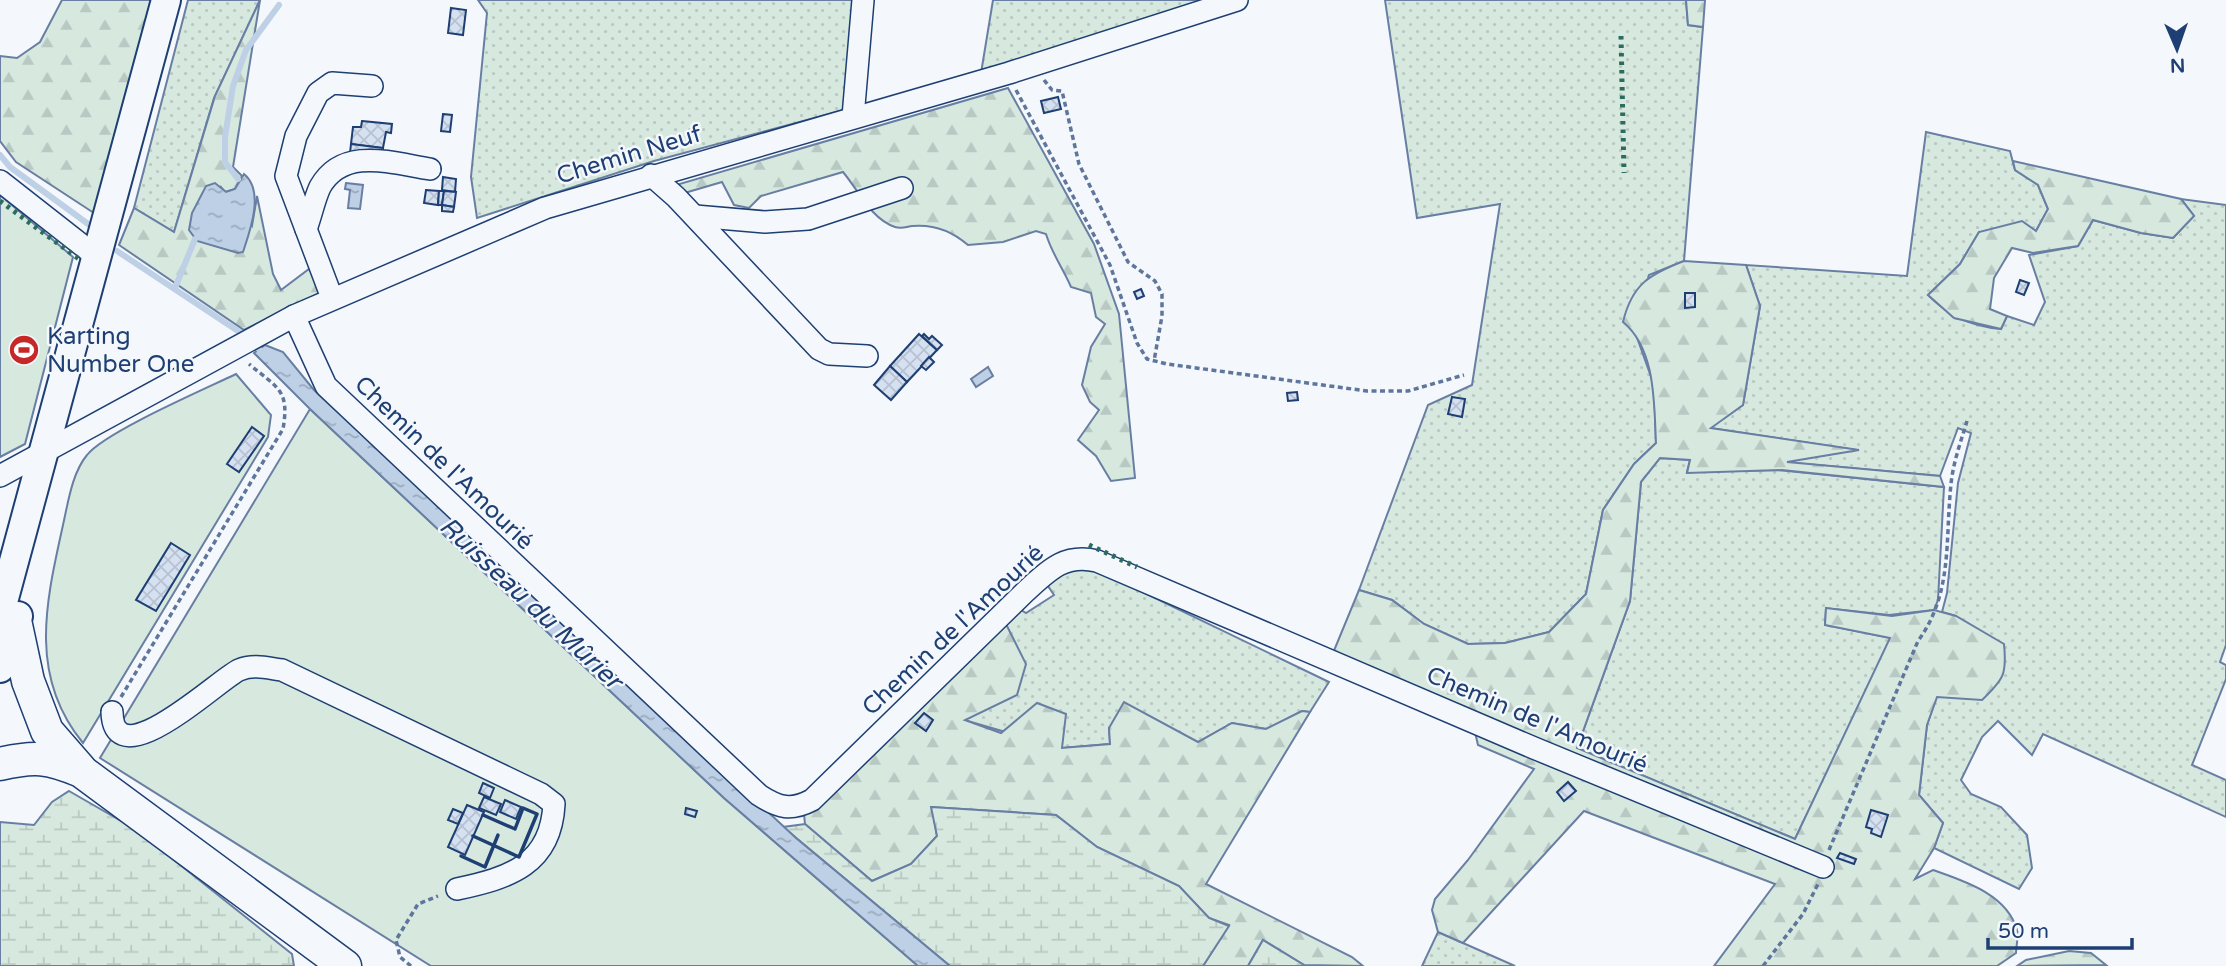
<svg xmlns="http://www.w3.org/2000/svg" width="2226" height="966" viewBox="0 0 2226 966" font-family="'Varela Round',sans-serif">
<style>
.grass{fill:url(#grass-dots);stroke:#687fa3;stroke-width:2}
.forest{fill:url(#forest-firs);stroke:#687fa3;stroke-width:2}
.wetland{fill:url(#wetland-marsh);stroke:#687fa3;stroke-width:2}
.pitch{fill:#d7e8df;stroke:#687fa3;stroke-width:2}
.water{fill:url(#water-ripples);stroke:#687fa3;stroke-width:2}
.lines{fill:none;stroke-linecap:round;stroke-linejoin:round}
.stream{stroke:#bed0e5;stroke-width:6}
.building{fill:url(#building-cross-hatch);stroke:#1d3f73;stroke-width:2}
.minor-casing{stroke:#1d3f73;stroke-width:24}
.major-casing{stroke:#1d3f73;stroke-width:32}
.highway-casing{stroke:#1d3f73;stroke-width:35}
.path{stroke:#5e769c;stroke-width:3.5;stroke-dasharray:5 3.5;stroke-linecap:butt}
.minor{stroke:#f4f7fb;stroke-width:21}
.major{stroke:#f4f7fb;stroke-width:28}
.highway{stroke:#f4f7fb;stroke-width:32}
.hedge{stroke:#2c6c60;stroke-width:5;stroke-dasharray:3.5 5;stroke-linecap:butt}
.wall{stroke:#1d3f73;stroke-width:3.5}
.labels{text-anchor:middle;dominant-baseline:central;stroke-width:5;stroke-linejoin:round;paint-order:stroke}
.street-label{font-size:24px;fill:#1d3f73;stroke:#f4f7fb}
.poi-label{font-size:24px;fill:#1d3f73;stroke:#f4f7fb;text-anchor:start}
.water-label{font-size:26px;font-style:italic;fill:#1d3f73;stroke:#f4f7fb}
</style>
<defs>
<pattern id="grass-dots" width="8" height="8" patternUnits="userSpaceOnUse" patternTransform="scale(1.75)"><rect width="8" height="8" fill="#d7e8df"/><path d="M2 2h.1M6 6h.1" fill="none" stroke="#b8c8c3" stroke-width="1.8" stroke-linecap="round"/></pattern>
<pattern id="forest-firs" width="22" height="20" patternUnits="userSpaceOnUse" patternTransform="scale(1.75)"><rect width="22" height="20" fill="#d7e8df"/><path d="M5 1l3.5 6h-7zM16 11l3.5 6h-7z" fill="#b8c8c3"/></pattern>
<pattern id="wetland-marsh" width="20" height="14" patternUnits="userSpaceOnUse" patternTransform="scale(1.75)"><rect width="20" height="14" fill="#d7e8df"/><path d="M1 5h8M5 5V1M11 12h8M15 12V8" fill="none" stroke="#b8c8c3"/></pattern>
<pattern id="water-ripples" width="26" height="14" patternUnits="userSpaceOnUse" patternTransform="scale(1.75)"><rect width="26" height="14" fill="#bed0e5"/><path d="M2 4q2-2 4 0t4 0M15 11q2-2 4 0t4 0" fill="none" stroke="#9aaabe"/></pattern>
<pattern id="building-cross-hatch" width="8" height="8" patternUnits="userSpaceOnUse" patternTransform="scale(1.75)"><rect width="8" height="8" fill="#d5e0f0"/><path d="M0 0l8 8M0 8l8-8" fill="none" stroke="#b6c1d1"/></pattern>
</defs>
<rect width="100%" height="100%" fill="#f4f7fb"/>
<g class="grass">
<path d="M188,0H260L214,98L174,232L134,208Z"/>
<path d="M478,0H854L848,109L654,161L477,218L471,177L487,13Z"/>
<path d="M993,0H1217L981,73Z"/>
<path d="M1385,0H1686L1688,25L1703,27L1684,261L1649,275L1635,332L1654,385L1656,443L1634,464L1603,510L1586,594L1549,632L1505,643L1468,644L1424,624L1392,600L1359,590L1428,405L1472,385L1500,204L1417,218Z"/>
<path d="M1926,132L2010,151L2015,170L2038,185L2048,209L2036,231L1979,232L1960,264L1928,295C1949,316 1970,326 2001,329L2007,316L2034,325L2045,302L2029,255L2078,246L2093,220L2141,233L2173,238L2194,216L2181,199L2226,205V645L2220,662L2226,665V679L2192,765L2226,780V817L2043,734L2032,755L1998,721L1982,737L1961,780L1971,794L2001,807L2027,835L2032,868L2019,889L1934,848L1943,823L1919,795L1927,725L1937,696L1955,697L1956,616L1942,612L1947,593L1958,483L1971,433L1958,428L1940,476L1783,462L1856,450L1710,428L1743,405L1760,306L1746,265L1907,276Z"/>
<path d="M1660,458L1690,460L1687,472L1778,470L1944,487L1938,600L1934,610L1889,615L1826,608L1825,625L1891,638L1795,839L1577,748L1630,601L1641,482Z"/>
<path d="M1075,566L1099,571L1329,682L1310,712L1302,711L1266,729L1232,723L1198,742L1109,728L1110,744L1061,748L964,720L1017,694L1005,622L1018,608L1026,613L1054,595L1046,583Z"/>
<path d="M1438,932L1515,966H1422Z"/>
</g>
<g class="forest">
<path d="M62,0H156L97,215L16,162L0,141V56L17,58L40,42Z"/>
<path d="M260,0L233,167L242,176L235,189L225,192L220,186L252,226L257,196L273,274L281,290L309,269L324,291L244,330L119,245L134,208L174,232L215,96Z"/>
<path d="M1686,0H1705L1703,27L1688,25Z"/>
<path d="M1008,88L1094,244L1119,314L1135,478L1111,481L1096,456L1078,440L1099,410L1090,402L1082,385L1091,347L1105,324L1096,317L1091,293L1071,287C1063,268 1052,254 1046,234L1036,231L1003,242L968,245C952,231 933,224 912,226C906,227 901,229 895,227C871,219 859,191 843,172L761,196L749,208L734,205L722,182L681,194L676,185Z"/>
<path d="M2013,161L2181,199L2194,216L2173,238L2141,233L2093,220L2078,246L2033,253L2012,248L1994,278L1990,309L2007,316L2001,329L1954,318L1928,295L1960,264L1979,232L2022,221L2036,231L2048,209L2038,185L2015,170Z"/>
<path d="M1684,261L1746,265L1760,306L1743,405L1711,428L1859,450L1787,462L1940,476L1944,487L1782,470L1687,473L1690,460L1660,458L1641,482L1630,601L1577,748L1795,839L1890,638L1825,625L1826,608L1892,616L1934,610L1956,616L2004,644C2007,674 2004,679 1982,700L1937,697L1927,725L1919,795L1943,823L1934,848L1915,879L1933,870C1964,881 2007,894 2017,930C2019,936 2016,946 2016,953L1997,966H1714L1775,884L1584,811L1463,943L1438,932L1432,910L1435,899L1468,860L1534,769L1478,745L1471,715L1333,653L1359,590L1392,600L1424,624L1468,644L1505,643L1549,632L1586,594L1603,510L1634,464L1656,443C1654,404 1656,349 1623,322C1632,284 1650,274 1684,261Z"/>
<path d="M1005,622L1026,664L1017,695L965,720L1001,733L1037,703L1066,714L1062,748L1110,744L1109,728L1124,702L1198,742L1232,723L1266,729L1302,711L1310,712L1206,884L1352,957L1363,966L1304,965L1263,940L1248,966H1203L1229,925L1209,918L1179,886L1097,847L1056,815L932,807L937,836L911,864L872,881L805,824L804,814Z"/>
<path d="M2069,951L2091,953L2106,965L2017,966L2026,960Z"/>
</g>
<g class="wetland">
<path d="M69,791L135,829L292,954L294,966H0V822L34,825L52,802Z"/>
<path d="M931,807L1056,815L1097,847L1179,886L1209,918L1229,926L1203,966H950L783,827L805,824L872,881L911,864L937,836Z"/>
<path d="M1263,940L1304,965V966H1248Z"/>
</g>
<g class="pitch">
<path d="M0,195L73,257L25,444L0,457Z"/>
<path d="M236,374L271,415L268,437L83,743C28,676 46,602 63,525C68,503 72,473 87,455C105,432 205,389 236,374Z"/>
<path d="M310,409L724,798L918,966H431L100,758Z"/>
</g>
<g class="water">
<path d="M244,174C265,191 250,231 243,252L238,253L197,241L189,230L192,213L206,186L215,183L226,192L235,189Z"/>
<path d="M346,183L363,185L360,209L348,208L350,190L345,189Z"/>
<path d="M265,345L283,352L314,390L796,838L950,966H918L724,798L310,409L254,353Z"/>
<path d="M988,367L993,376L976,387L971,379Z"/>
</g>
<g class="lines">
<g class="stream">
<path d="M0,155L10,167L95,229"/>
<path d="M238,179L225,162V137L233,86L246,50L279,5"/>
<path d="M117,251L244,335L265,355"/>
<path d="M175,288L195,239"/>
</g>
</g>
<g class="building">
<path d="M451,8L466,10L463,35L448,33Z"/>
<path d="M1058,97L1061,109L1044,113L1041,101Z"/>
<path d="M443,114L452,115L450,132L441,131Z"/>
<path d="M362,121L392,124L391,133L386,132L383,148L351,144L353,127H361Z"/>
<path d="M351,144L383,148L382,157L350,153Z"/>
<path d="M443,177L456,179L455,192L442,190Z"/>
<path d="M426,190L439,191L438,205L424,203Z"/>
<path d="M439,191H444L442,205H438Z"/>
<path d="M444,191L456,192L454,207L442,205Z"/>
<path d="M442,205L454,207L453,212L442,211Z"/>
<path d="M2020,280L2029,283L2024,295L2016,292Z"/>
<path d="M1141,289L1144,296L1137,299L1134,292Z"/>
<path d="M1685,293H1695V307L1685,308Z"/>
<path d="M919,334L937,350L907,382L890,366Z"/>
<path d="M924,334L929,339L932,336L942,345L937,350L922,336Z"/>
<path d="M929,357L934,362L926,370L921,366Z"/>
<path d="M890,366L907,382L891,400L874,385Z"/>
<path d="M1297,392L1298,400L1288,401L1287,393Z"/>
<path d="M1452,397L1465,399L1462,417L1448,414Z"/>
<path d="M252,427L264,436L239,472L227,464Z"/>
<path d="M171,543L190,555L156,611L136,600Z"/>
<path d="M924,713L933,720L926,731L915,723Z"/>
<path d="M1568,782L1576,791L1564,801L1557,792Z"/>
<path d="M483,783L494,788L490,798L479,793Z"/>
<path d="M484,797L501,804L496,815L479,808Z"/>
<path d="M505,800L521,807L516,819L500,812Z"/>
<path d="M467,805L484,812L465,855L448,847Z"/>
<path d="M686,808L697,811L695,817L685,814Z"/>
<path d="M453,809L463,813L458,824L448,820Z"/>
<path d="M1871,810L1888,815L1881,837L1871,833L1872,829L1866,827Z"/>
<path d="M1840,853L1856,859L1854,864L1837,858Z"/>
</g>
<g class="lines">
<g class="minor-casing">
<g id="minor">
<path d="M853,117L863,0"/>
<path d="M651,175L676,197L819,349L829,354L867,356"/>
<path d="M0,181L97,257"/>
<path d="M695,216L765,222L808,219L902,188"/>
<path d="M306,229C311,216 314,200 320,187C343,146 392,163 430,169"/>
<path d="M332,298L286,176L296,136L318,93L332,83L372,86"/>
<path d="M294,316L326,386L759,795C779,808 791,811 812,800L1025,592C1048,571 1064,553 1097,561L1534,748L1823,867"/>
<path d="M0,476L294,316L545,208L1009,73L1237,0"/>
<path d="M112,712C114,781 220,678 239,670C253,664 267,668 282,670L541,794L554,804C551,865 509,878 457,889"/>
</g>
</g>
<g class="major-casing">
<g id="major">
<path d="M0,613L166,0"/>
<path d="M0,668L18,616"/>
</g>
</g>
<g class="highway-casing">
<g id="highway">
<path d="M16,625L28,681L47,731L80,769"/>
<path d="M0,764C34,756 48,757 81,771L345,966"/>
</g>
</g>
<g class="path">
<path d="M1044,80L1052,90L1062,91L1079,164L1128,262L1155,281L1162,294V316L1154,361"/>
<path d="M1016,90L1110,265L1137,343L1147,359L1167,364L1367,391H1408L1464,375"/>
<path d="M121,697L283,429C290,389 277,388 249,364"/>
<path d="M1829,850L1918,641C1953,593 1945,541 1951,484C1953,463 1961,441 1967,421"/>
<path d="M411,966L400,957L396,940L418,904L438,896"/>
<path d="M1763,966L1803,914L1818,884"/>
</g>
<use href="#minor" class="minor"/>
<use href="#major" class="major"/>
<use href="#highway" class="highway"/>
<g class="hedge">
<path d="M1621,36L1624,173"/>
<path d="M0,201L79,259"/>
<path d="M1089,545L1137,567"/>
</g>
<g class="wall">
<path d="M473,836L519,857L537,814L523,808L515,829L483,815"/>
<path d="M461,856L485,867L498,835"/>
</g>
</g>
<defs>
<g id="stadium-disc" transform="scale(1.575)"><circle r="9.5" fill="#c62828" stroke="#f4f7fb"/><path d="M0-5a6.5 5 0 1 0 0 10a6.5 5 0 1 0 0-10ZM-3.5-1.8h7v3.6h-7Z" fill="#fff"/></g>
</defs>
<g fill-rule="evenodd">
<use href="#stadium-disc" x="24" y="350"/>
</g>
<g class="labels">
<g class="street-label">
<text transform="translate(629 155) rotate(-17)">Chemin Neuf</text>
<text transform="translate(444 463) rotate(44)">Chemin de l'Amourié</text>
<text transform="translate(953 630) rotate(-43)">Chemin de l'Amourié</text>
<text transform="translate(1537 720) rotate(23)">Chemin de l'Amourié</text>
</g>
<g class="poi-label">
<text x="47" y="336">Karting<tspan x="47" dy="28">Number One</tspan></text>
</g>
<g class="water-label">
<text transform="translate(531 603) rotate(43)">Ruisseau du Mûrier</text>
</g>
</g>
<g transform="translate(2177 49) rotate(178)" stroke="#f4f7fb" stroke-width="5" paint-order="stroke">
<path d="M0-5L12 26L0 18L-12 26Z" fill="#1d3f73"/>
<text y="-10" font-size="19" font-weight="bold" text-anchor="middle" fill="#1d3f73">N</text>
</g>
<path d="M1988 938v10h144v-10" fill="none" stroke="#1d3f73" stroke-width="3.5"/>
<text x="1998" y="938" font-size="21" fill="#1d3f73" stroke="#f4f7fb" stroke-width="5" paint-order="stroke">50 m</text>
</svg>
